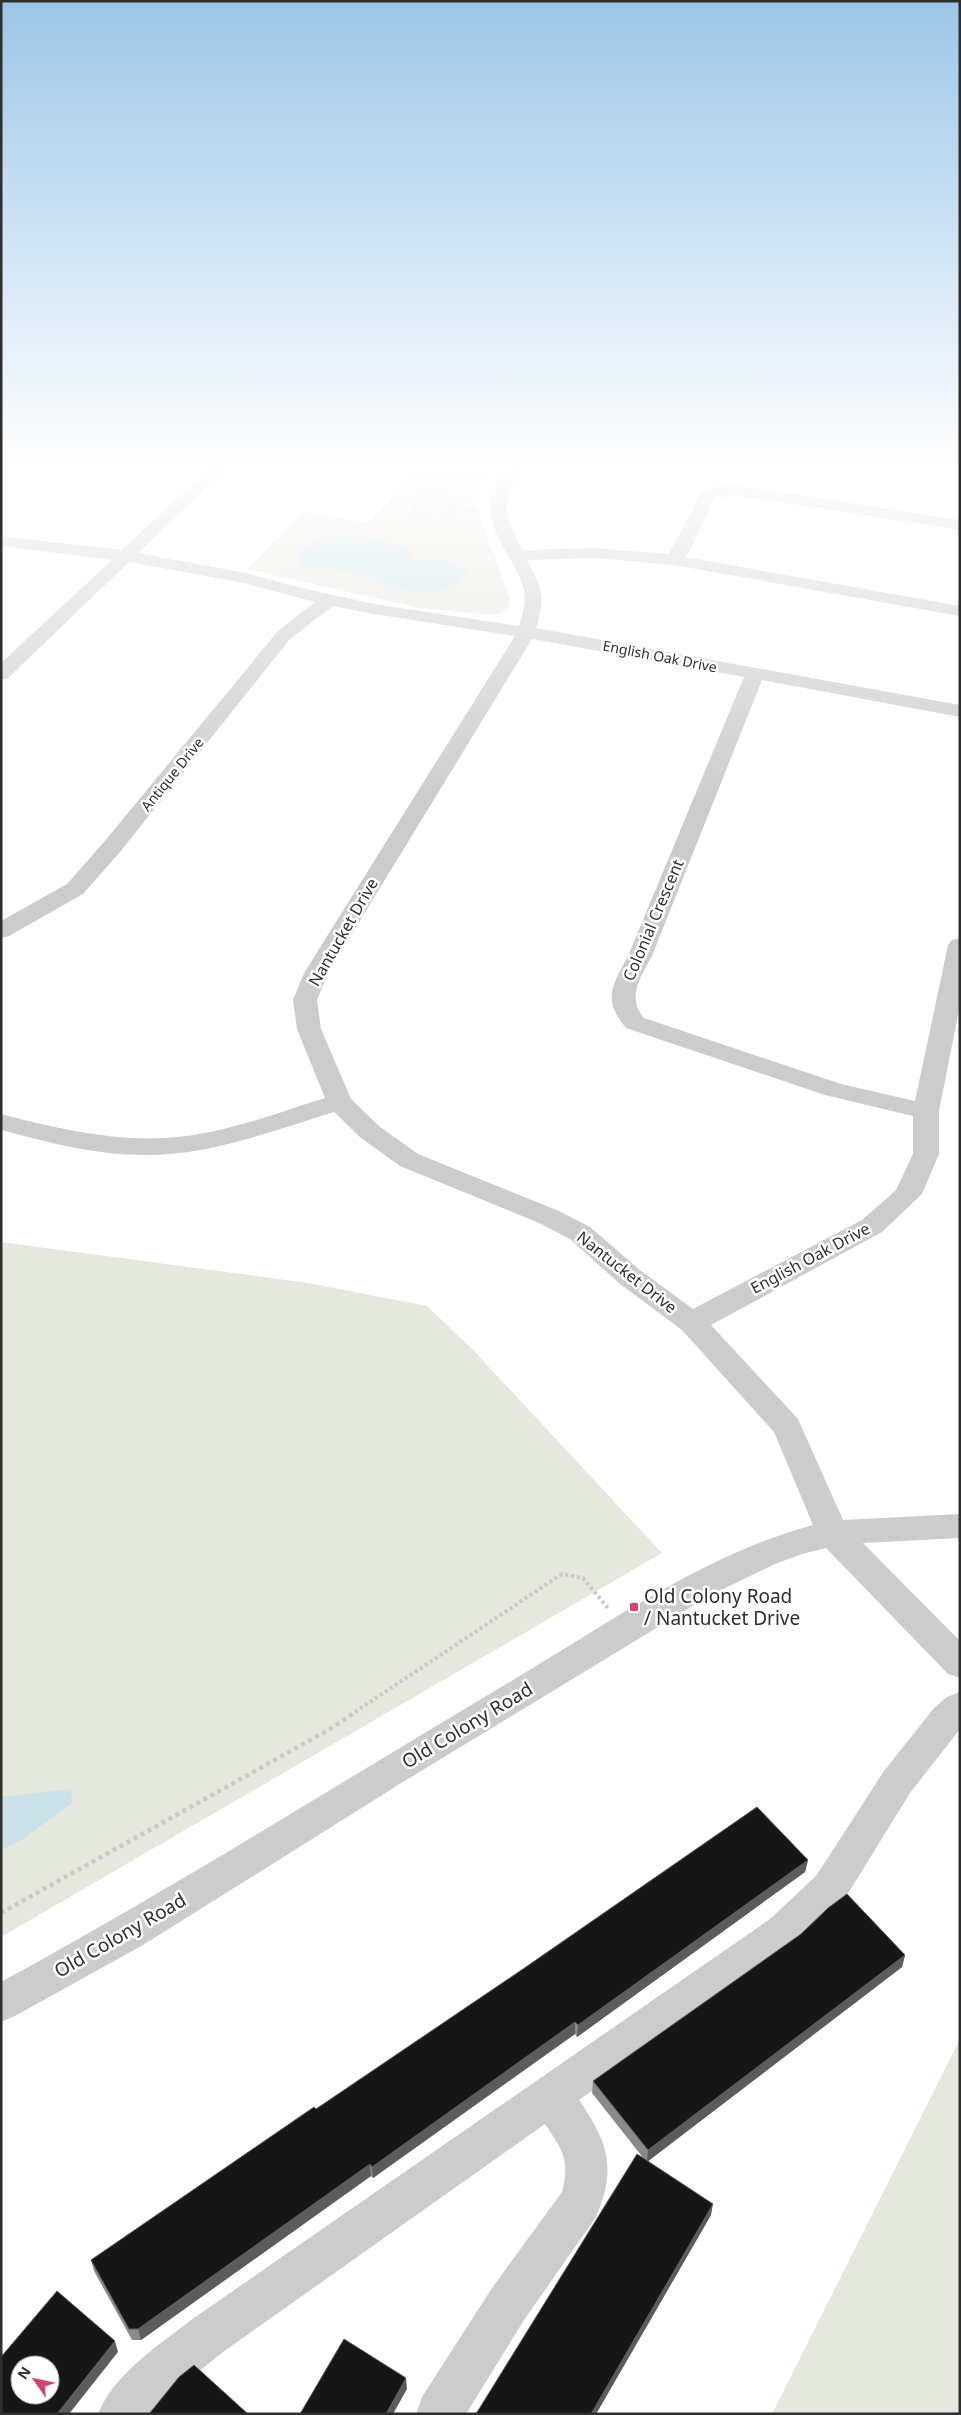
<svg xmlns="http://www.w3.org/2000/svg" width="961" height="2415" viewBox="0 0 961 2415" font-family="'Noto Sans',sans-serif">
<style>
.green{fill:#e5e8dc}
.water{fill:#cae2e7}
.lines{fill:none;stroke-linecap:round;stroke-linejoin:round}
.path-far2{stroke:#c9c9c9;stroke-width:2;stroke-dasharray:2 2;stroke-linecap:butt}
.path-far1{stroke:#c9c9c9;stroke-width:4;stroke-dasharray:3 3;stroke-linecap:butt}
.path{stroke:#c9c9c9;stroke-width:4.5;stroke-dasharray:4 4;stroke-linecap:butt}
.minor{fill:#ccc;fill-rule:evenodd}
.wall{fill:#8a8a8a}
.shaded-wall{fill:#5c5c5c}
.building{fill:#161616;stroke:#5c5c5c;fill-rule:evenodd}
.poi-dot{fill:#d64269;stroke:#fff;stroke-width:2}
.labels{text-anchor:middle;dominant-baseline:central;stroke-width:5;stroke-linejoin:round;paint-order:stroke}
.far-street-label{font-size:14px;fill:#2f2f2f;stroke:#fff}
.street-label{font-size:16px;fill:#2f2f2f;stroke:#fff}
.near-poi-label{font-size:19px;fill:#2f2f2f;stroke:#fff;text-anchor:start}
.near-street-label{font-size:19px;fill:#2f2f2f;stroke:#fff}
</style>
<rect width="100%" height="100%" fill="#fff"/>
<g class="green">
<path d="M416,466L491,475L475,492V503L510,599L507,611L492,615L420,608L247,569L304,511L367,523Z"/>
<path d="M1,1242L308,1283L427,1306L474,1351L662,1553L1,1937Z"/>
<path d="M960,2039V2414H772Z"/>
</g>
<g class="water">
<path d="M329,534C355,533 382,541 407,548L412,560L438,559L451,566L468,570C453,602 412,593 385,585L383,582L364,574L302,566L297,561C304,547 314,539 329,534Z"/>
<path d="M71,1789L72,1803L20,1841L1,1850V1797Z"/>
</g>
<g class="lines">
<g class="path-far2">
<path d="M414,506L449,505L451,508L478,512"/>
<path d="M451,508C446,527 431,522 416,517L413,498C423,491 435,492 446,495L449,505L465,497H477"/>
</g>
<path class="path-far1" d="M355,1712L562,1574L583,1578L608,1608"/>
<path class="path" d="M1,1913L330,1729L357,1711"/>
<g class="minor">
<path d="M214,464H231L138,553L246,573L310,590L374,604L519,626C523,614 527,600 523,587C515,559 484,529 491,497C493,485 504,473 512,464H528C501,503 501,506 522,550L595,548L669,554L701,493L714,487L734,485L960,520V530L734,495L714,499L692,546L685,557L960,606V616L674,565L595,558L527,560C542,589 546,596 536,628L960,705V717L762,680L652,956C641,976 626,998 644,1018L841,1084L915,1101L948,945L952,940L960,938V1005L939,1111V1154L922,1194L882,1232L711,1325L798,1419L843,1520L960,1514V1538L863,1543L960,1641V1678L948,1674L826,1548L802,1554L775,1564L709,1596L403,1782L143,1945L15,2016L1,2022V1982C177,1886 346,1779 518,1677C612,1621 706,1554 813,1525L774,1432L682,1330L620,1284L570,1239L539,1223L400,1166L361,1138L334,1112C272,1131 209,1156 143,1155C95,1155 47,1142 1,1130V1114C55,1128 110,1141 166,1138C221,1135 273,1114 325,1098L297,1029L293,1000L304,973L515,636L374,614L333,606L290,639L120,852L83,894L9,936L1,938V921L67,884L104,842L278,631L315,602L244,583L129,562L8,678L1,680V663L112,560L1,546V536L122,550ZM532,639L744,677L628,956C612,986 602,999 626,1028L825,1095L913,1116V1154L896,1190L862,1220L693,1309L640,1270L590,1227L559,1211L418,1154L379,1126L351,1099L321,1029L317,1000L328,973Z"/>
<path d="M960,1692V1729L910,1793L844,1900L798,1945L579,2100C608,2142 617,2168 596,2217L524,2320L466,2414H416L422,2397L492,2288L562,2192C570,2159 563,2151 545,2124L223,2352L173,2392L153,2414H98C114,2374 158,2346 191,2320L770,1919L816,1876L884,1771L934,1708L947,1697Z"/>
</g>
</g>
<g class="wall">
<path d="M808,1860L805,1872L577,2037L575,2034L373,2178L371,2176L141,2340H132L94,2271L91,2260L316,2109Z"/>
<path d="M905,1955L902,1967L648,2161L711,2215L596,2414H476L644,2159L592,2093L593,2081Z"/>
</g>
<g class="shaded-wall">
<path d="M808,1860L805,1872L577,2037L578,2025Z"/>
<path d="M905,1955L902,1967L647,2162L648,2150Z"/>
<path d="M575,2022V2034L373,2178L372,2167Z"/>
<path d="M370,2164L371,2176L141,2340L138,2329Z"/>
<path d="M713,2204L711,2215L596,2414H591Z"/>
<path d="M115,2341L118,2352L69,2414H57Z"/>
<path d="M406,2378L407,2389L393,2414H386Z"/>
</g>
<g class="building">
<path d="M757,1807L808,1860L578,2025L575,2022L372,2167L370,2164L138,2329H129L91,2260L314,2107L316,2109L523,1969Z"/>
<path d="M847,1894L905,1955L648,2150L593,2081L801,1934L828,1908Z"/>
<path d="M637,2154L713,2204L591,2414H476Z"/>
<path d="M57,2291L115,2341L57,2414H1V2357ZM20,2365H50V2395H20Z"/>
<path d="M344,2339L406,2378L386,2414H300Z"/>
<path d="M194,2365L248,2414H149L179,2377Z"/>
</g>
<linearGradient id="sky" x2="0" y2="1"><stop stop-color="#9cc6e8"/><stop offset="0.58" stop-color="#fff"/><stop offset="1" stop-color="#fff" stop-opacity="0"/></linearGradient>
<rect width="961" height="802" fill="url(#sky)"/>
<rect class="poi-dot" x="629" y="1602" width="10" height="10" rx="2.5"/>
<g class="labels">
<g class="far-street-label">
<text transform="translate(660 656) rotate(11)">English Oak Drive</text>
<text transform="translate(172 774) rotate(-51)">Antique Drive</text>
</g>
<g class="street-label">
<text transform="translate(653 920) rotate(-67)">Colonial Crescent</text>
<text transform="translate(343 932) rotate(-60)">Nantucket Drive</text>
<text transform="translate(810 1258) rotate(-28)">English Oak Drive</text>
<text transform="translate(627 1272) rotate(38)">Nantucket Drive</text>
</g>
<g class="near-poi-label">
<text x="644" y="1596">Old Colony Road<tspan x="644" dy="22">/ Nantucket Drive</tspan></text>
</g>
<g class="near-street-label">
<text transform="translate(467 1725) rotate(-31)">Old Colony Road</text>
<text transform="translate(120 1935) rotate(-30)">Old Colony Road</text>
</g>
</g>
<rect width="961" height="2415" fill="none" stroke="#2f2f2f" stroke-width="5"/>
<g transform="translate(35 2380) rotate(303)"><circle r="24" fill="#ffffff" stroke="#acacac"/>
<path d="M0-4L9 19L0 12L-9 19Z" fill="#d64269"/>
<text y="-8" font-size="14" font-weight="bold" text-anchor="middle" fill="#2f2f2f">N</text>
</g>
</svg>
